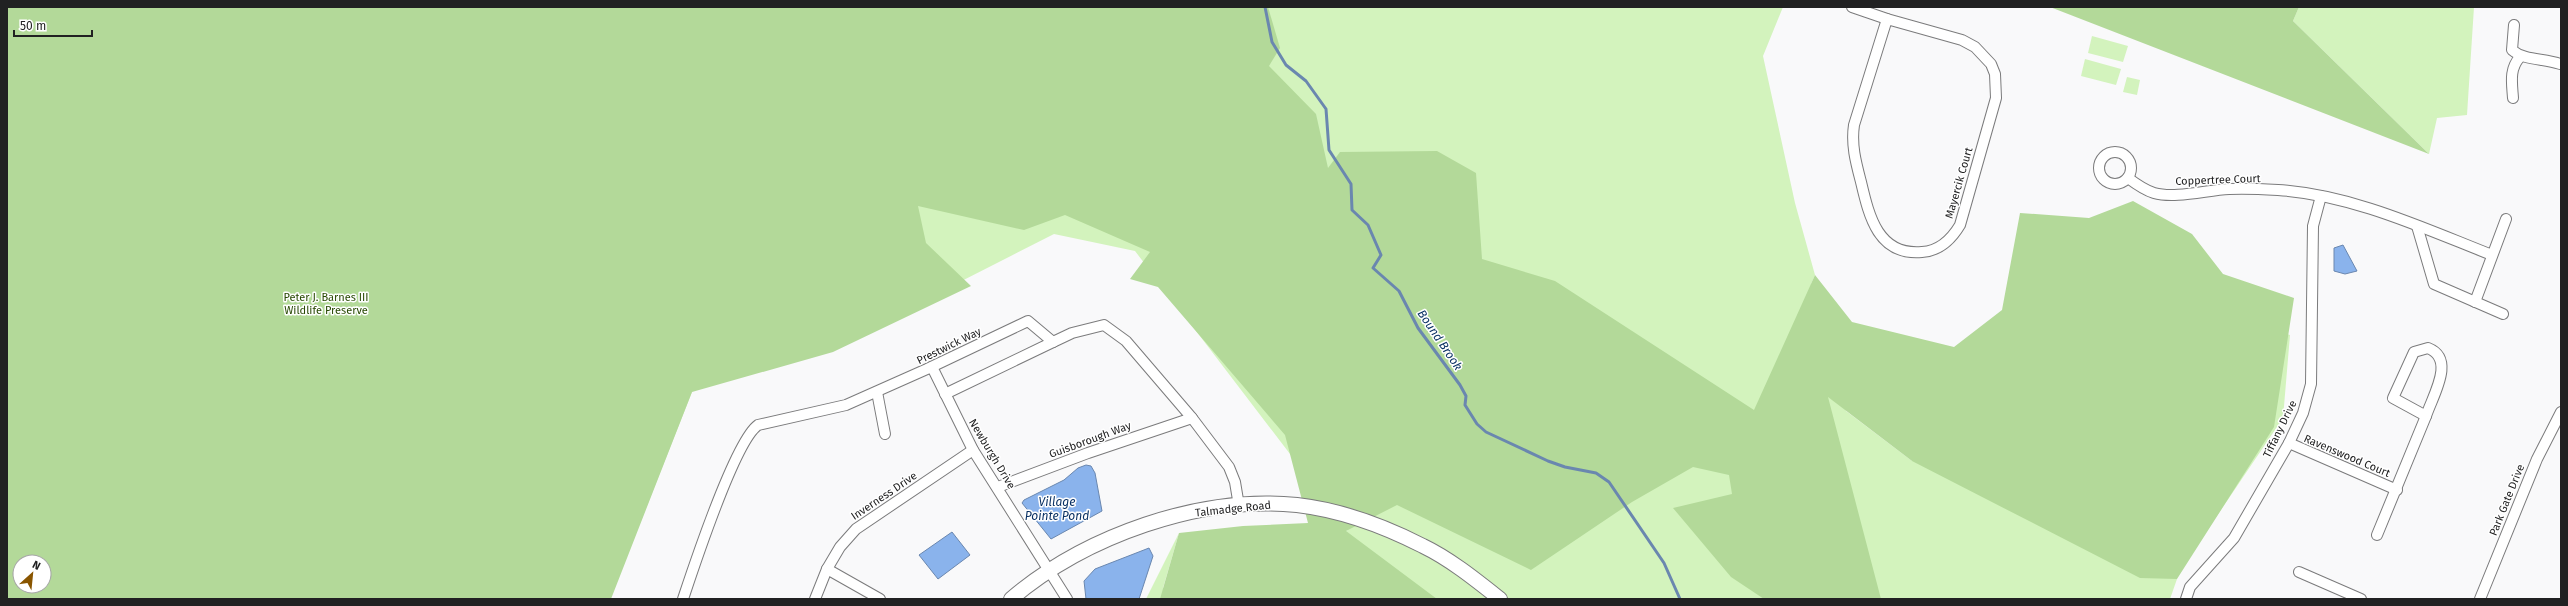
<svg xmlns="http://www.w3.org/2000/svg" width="2568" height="606" viewBox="0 0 2568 606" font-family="'Fira Sans',sans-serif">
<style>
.green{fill:#d3f3bd;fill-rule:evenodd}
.forest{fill:#b3d999;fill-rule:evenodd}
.water{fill:#8ab3ec;stroke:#6a87af}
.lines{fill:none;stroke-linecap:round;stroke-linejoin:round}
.stream{stroke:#6a87af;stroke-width:3}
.street-casing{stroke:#7b7b7c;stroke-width:12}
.secondary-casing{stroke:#7b7b7c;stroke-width:16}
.street{stroke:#fff;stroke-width:10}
.secondary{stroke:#fff;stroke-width:14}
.labels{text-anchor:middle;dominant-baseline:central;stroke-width:3;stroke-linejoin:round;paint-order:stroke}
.street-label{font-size:11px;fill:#212122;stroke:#fff}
.park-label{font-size:11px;fill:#274802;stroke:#fff}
.water-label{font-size:12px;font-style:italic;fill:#083063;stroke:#fff}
</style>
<rect width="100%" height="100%" fill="#f9f9fa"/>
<g class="green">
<path d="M7,7H1783L1763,56L1795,203L1815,275L1811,284L1846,411L1912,461L2233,316L2290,335L2283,418L2175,578L2177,579L2170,599H1146L1179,533L1163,588L1348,530L1135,251L1054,234L828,349L694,387L610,599H7ZM20,562H44V586H20Z"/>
<path d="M2299,7H2474L2467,115L2437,118L2429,154L2293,21Z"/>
<path d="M2092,36L2128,46L2123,62L2088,53Z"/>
<path d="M2085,59L2121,69L2116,85L2081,76Z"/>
<path d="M2127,77L2140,80L2137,95L2123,92Z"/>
</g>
<g class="forest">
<path d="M7,7H1268L1280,48L1269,66L1316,114L1328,168L1340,152L1437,151L1476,173L1482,259L1555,281L1754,410L1815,275L1852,322L1954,347L2002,310L2020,213L2089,218L2133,201L2192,234L2223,274L2294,298L2274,427L2177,579L2140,578L1912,461L1828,397L1881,599H1764L1731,577L1673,508L1732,494L1729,475L1693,467L1632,502L1531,570L1397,505L1346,531L1437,599H1160L1179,533L1243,526L1308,523L1285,435L1158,287L1130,279L1150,252L1065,215L1024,230L918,206L926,243L971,286L833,352L692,392L611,599H7ZM20,562H44V586H20Z"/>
<path d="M2050,7H2299L2293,21L2429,154Z"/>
</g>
<g class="water">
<path d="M2343,245L2357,271L2345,274L2334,271V248Z"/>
<path d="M1086,465L1091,466L1095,473L1102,511L1051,539L1022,503L1024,500L1064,480L1078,468Z"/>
<path d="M952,532L970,555L938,579L919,555Z"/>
<path d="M1149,548L1153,556L1139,599H1086L1084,581L1095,569Z"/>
</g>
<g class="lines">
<path class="stream" d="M1265,7L1272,42L1286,65L1306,81L1326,109L1329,150L1351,184L1352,210L1368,225L1381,255L1373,268L1399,291L1418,328L1460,385L1466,396L1465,405L1477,424L1486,432L1548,461L1565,467L1596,473L1609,482L1664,563L1680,599"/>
<g class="street-casing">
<g id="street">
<path d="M1852,7L1887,19"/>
<path d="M1887,19L1962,40L1975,47L1991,64L1995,74L1996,98L1960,225C1951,240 1939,251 1922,252C1878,256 1869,216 1861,182C1856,163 1851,145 1854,125Z"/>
<path d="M2514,25L2512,50C2525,61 2544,58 2560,64"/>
<path d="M2513,98C2512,83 2509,69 2520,57"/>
<circle cx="2115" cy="168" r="16"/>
<path d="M2128,178C2136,184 2144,190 2154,193C2175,199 2207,190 2229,189C2245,188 2262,189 2278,190C2353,195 2423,228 2492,255"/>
<path d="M2417,226L2434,284L2503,314"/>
<path d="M2475,302L2506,219"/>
<path d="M2428,348C2456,359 2433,395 2426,416L2393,398L2414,352Z"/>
<path d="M932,367L973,450L1067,599"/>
<path d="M877,392L885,434"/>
<path d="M945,394L1053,342"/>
<path d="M2289,443L2397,490"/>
<path d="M998,487L1088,453L1192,418"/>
<path d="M2377,535L2426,416"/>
<path d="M827,569L880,599"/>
<path d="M2299,572L2361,599"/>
<path d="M683,599C694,566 735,441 758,425L846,405L927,369L1028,321L1053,342L1072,333L1104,325L1126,341L1192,418L1229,467L1235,482L1239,506"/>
<path d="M815,599L827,569L840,547L856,529L973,450"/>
<path d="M2186,599L2190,587L2234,538L2289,443L2303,413L2311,384L2313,226L2321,196"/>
<path d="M2480,599L2537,459L2561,412"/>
</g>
</g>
<g class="secondary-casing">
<path id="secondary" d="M1011,599C1085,536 1200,495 1297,505C1340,510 1384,526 1423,546C1450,559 1476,580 1500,599"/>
</g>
<use href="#street" class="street"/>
<use href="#secondary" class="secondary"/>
</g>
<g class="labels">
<g class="street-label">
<text transform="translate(2218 180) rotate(-2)">Coppertree Court</text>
<text transform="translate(1959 183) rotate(-74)">Mayercik Court</text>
<text transform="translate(949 346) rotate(-26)">Prestwick Way</text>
<text transform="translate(2280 429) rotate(-64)">Tiffany Drive</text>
<text transform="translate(1090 440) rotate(-20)">Guisborough Way</text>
<text transform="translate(992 454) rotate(59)">Newburgh Drive</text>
<text transform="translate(2347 456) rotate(23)">Ravenswood Court</text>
<text transform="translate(884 496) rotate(-34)">Inverness Drive</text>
<text transform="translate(2507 500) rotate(-68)">Park Gate Drive</text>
<text transform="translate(1233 509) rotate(-6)">Talmadge Road</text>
</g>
<g class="park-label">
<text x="326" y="297">Peter J. Barnes III<tspan x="326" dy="13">Wildlife Preserve</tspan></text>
</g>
<g class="water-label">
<text transform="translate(1440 340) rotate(56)">Bound Brook</text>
<text x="1057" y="502">Village<tspan x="1057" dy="14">Pointe Pond</tspan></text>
</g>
</g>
<rect width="2568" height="606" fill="none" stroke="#212122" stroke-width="16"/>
<g transform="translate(32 574) rotate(27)"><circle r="19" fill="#ffffff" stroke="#a6a6a7"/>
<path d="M0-3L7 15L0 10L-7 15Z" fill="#895500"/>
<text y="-6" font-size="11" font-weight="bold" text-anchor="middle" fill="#212122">N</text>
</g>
<path d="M14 30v6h78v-6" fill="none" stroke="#212122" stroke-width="2"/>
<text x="20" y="30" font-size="12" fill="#212122" stroke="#ffffff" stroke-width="3" paint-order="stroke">50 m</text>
</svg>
